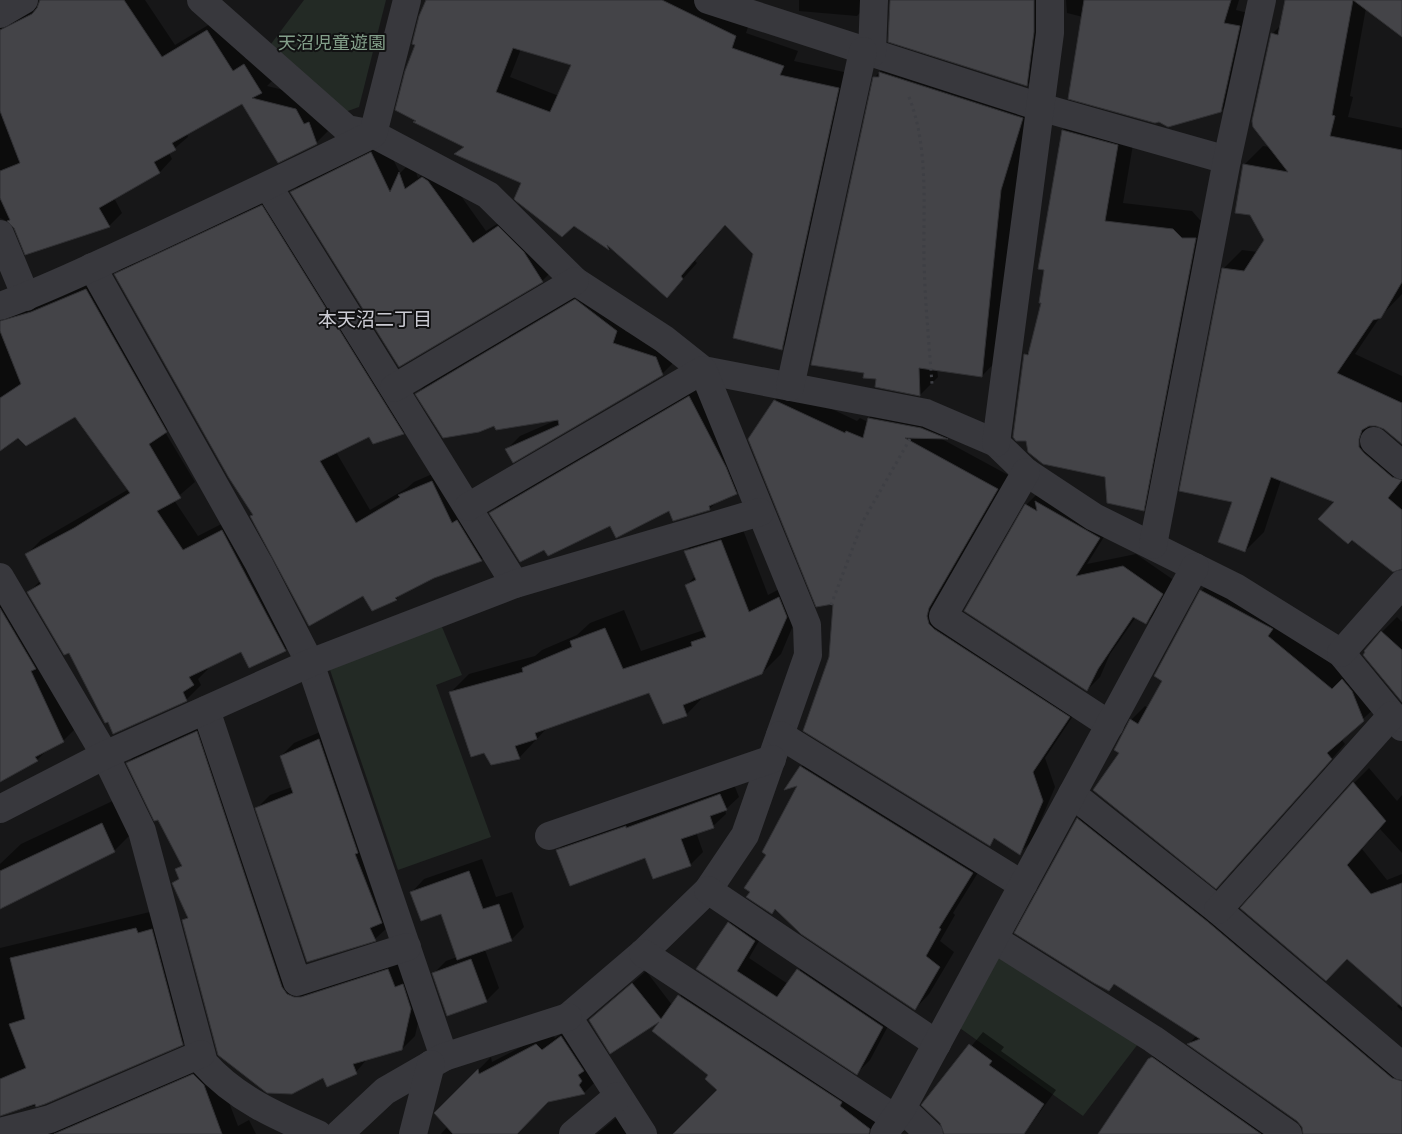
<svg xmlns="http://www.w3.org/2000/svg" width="1402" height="1134" viewBox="0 0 1402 1134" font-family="'Golos Text','Noto Sans JP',sans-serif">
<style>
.green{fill:#232a25}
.shadow{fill:#0007;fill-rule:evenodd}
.building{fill:#444448;stroke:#313134;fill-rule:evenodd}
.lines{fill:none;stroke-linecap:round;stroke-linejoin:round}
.path{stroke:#3e3f44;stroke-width:3;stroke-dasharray:2.5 4;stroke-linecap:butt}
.minor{stroke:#38383d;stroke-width:28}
.labels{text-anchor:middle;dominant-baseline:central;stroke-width:4;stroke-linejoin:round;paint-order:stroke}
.park-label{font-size:18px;fill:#839f8a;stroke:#121213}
.neighbourhood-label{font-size:19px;fill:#cbcbd3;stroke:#121213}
</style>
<rect width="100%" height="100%" fill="#171718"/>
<g class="green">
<path d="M304,0H386L359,107L345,112L271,44Z"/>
<path d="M442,627L462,675L436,685L491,837L398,870L329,667Z"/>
<path d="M996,951L1141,1040L1083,1116L957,1026Z"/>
</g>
<g class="shadow">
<path d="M48,0H145L175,45L220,18L246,59L257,52L274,79L267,86L309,96L329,130L316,143L242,102L187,133L188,137L169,153L172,159L160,172L114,198L122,213L109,226L58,243L0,218V23L22,15Z"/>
<path d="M426,0H707L750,21L746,33L798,51L794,61L853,74L797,333L782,348L754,254L726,224L695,261L697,263L671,292L611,247L609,249L574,225L523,182L457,154L465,146L417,120V44ZM521,49L572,65L559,96L510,77Z"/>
<path d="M799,0H872L857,16L799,11Z"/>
<path d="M889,0H1039L1042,70L1027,85L889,41Z"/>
<path d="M1066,0H1239L1236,10L1252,14L1234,98L1221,111L1083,17L1067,13Z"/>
<path d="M1287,0H1402V36L1366,8L1350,96L1353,97L1348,117L1402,128V294L1380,317L1355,354L1402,376V443L1384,428L1375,424L1382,434L1402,451V557L1336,501L1281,480L1264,532L1245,551L1234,501L1223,269L1242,250L1258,252L1266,240L1251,213L1236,211L1245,164L1263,146L1270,147L1272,34L1282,24Z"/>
<path d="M892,59L1040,100L999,358L982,376L937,369L938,377L920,395L876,386L875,77Z"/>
<path d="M1082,112L1136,127L1123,203L1192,211L1200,220H1214L1162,492L1143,510L1106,476L1026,355L1030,350L1042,302L1046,269L1040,268L1063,130Z"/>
<path d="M384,141L400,173L412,161L418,178L435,165L441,168L486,231L511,215L555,268L542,281L292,192L304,180Z"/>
<path d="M276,193L417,420L403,433L370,435L336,452L370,510L407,488L414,482L446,468L495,546L481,560L434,577L402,593L396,599L363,594L252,516L254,514L116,275L129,261Z"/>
<path d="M101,275L181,417L165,432L195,482L174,500L198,536L237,516L300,635L285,650L249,666L241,651L207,667L208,669L198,679L201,685L186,700L70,651L29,592L41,580L26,555L41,540L129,489L75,416L18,436L0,450V319Z"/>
<path d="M588,287L629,318L625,331L668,345L675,361L662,374L513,461L507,449L520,436L559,419L494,424L417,394L429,381Z"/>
<path d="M702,384L749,480L736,493L718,501L709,509H670L611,524L545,548L491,513L504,500Z"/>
<path d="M788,388L857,421L860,418L868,422L869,418L882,405L959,426L947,438H940L1010,476L940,603L1081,704L1045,758L1055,787L1032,841L1020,853L996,838L989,844L830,658L834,602L750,439L775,400Z"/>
<path d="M1039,492L1112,524L1087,564L1136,554L1175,581L1159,610L1146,623L1136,617L1110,654L1100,677L1087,690L1026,505Z"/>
<path d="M740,522L768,595L797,580L805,597L781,654L762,673L704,696L686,715L650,692L547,728L519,758L450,693L469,674L535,656L542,650L577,635L590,623L624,610L641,651L704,630L687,585L695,576L686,551L704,532Z"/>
<path d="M0,571L81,723L63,741L49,748L37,760L0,778Z"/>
<path d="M1215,577L1281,622L1346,676L1377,706L1341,739L1345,744L1230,873L1121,753L1131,720L1145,706L1148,708L1164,680L1201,591Z"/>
<path d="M1397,617L1402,622V700L1382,632Z"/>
<path d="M209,719L295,974L401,957L424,996L415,1036L402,1049L368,1058L356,1072L324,1077L268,1092L219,1054L183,921L188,916L173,883L180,877L177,870L182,864L128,763L140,750Z"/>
<path d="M332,727L388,927L375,939L257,808L270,795L292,787L281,756L294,743Z"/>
<path d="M816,752L987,858L953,913L955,915L940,941L954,952L929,994L915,1009L768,854L800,783L787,788L801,767Z"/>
<path d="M1369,768L1397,801L1402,795V853L1380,829L1362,849L1387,880L1402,874V1011L1397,1006L1400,1003L1347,958L1326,979L1354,783Z"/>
<path d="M733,782L739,797L725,810L726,814L713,826L696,832L703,852L690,865L646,856L557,851L570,838Z"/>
<path d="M136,790L148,817L114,851L0,907V864L21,844Z"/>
<path d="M1093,804L1402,1059V1134H1305L1304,1127L1298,1120L1189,1044L1197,1035L1116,983L1109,990L1016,933L1078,819Z"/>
<path d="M482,859L496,897L512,892L524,927L511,940L485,950L499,988L486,1001L433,974L446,961L457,957L442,912L412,892L424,879Z"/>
<path d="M742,910L767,927L749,958L788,984L811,957L895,1013L870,1060L857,1073L697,969L729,923Z"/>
<path d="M154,911L200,1026L182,1044L44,1103L0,1115V948Z"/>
<path d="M646,971L672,1005L692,983L854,1089L888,1134H675L719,1090L710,1075L663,1017L611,1052L590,1020Z"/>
<path d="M575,1024L597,1080L585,1092L548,1101L516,1134H441L448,1126L437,1112L491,1057L492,1062L550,1032L555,1038Z"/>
<path d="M983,1032L1004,1047L1001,1051L1056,1090L1024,1134H945V1129L923,1105Z"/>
<path d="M1164,1044L1300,1134H1106L1149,1060Z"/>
<path d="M207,1061L217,1071L238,1126L249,1120L256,1134H0Z"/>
<path d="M622,1113L638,1134H596H597Z"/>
</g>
<g class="building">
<path d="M40,0H124L162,57L207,30L233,71L244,64L262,93L252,98L296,109L304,124L309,122L317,144L278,163L242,104L172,143L176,150L154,162L160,173L99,208L110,227L25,255L14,228L7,221L10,220L0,198V171L20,163L0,111V30L32,14L37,8Z"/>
<path d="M426,0H662L736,36L732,48L784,66L780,75L839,88L782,350L733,338L753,254L725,225L681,276L683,279L667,298L607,245L609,250L574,226L562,237L516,201L514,199L521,183L454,154L464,147L413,122L416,121L395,110L405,71L415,45L412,44L419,16ZM513,48L571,65L550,112L496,92Z"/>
<path d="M890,0H1034V32L1027,86L888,42Z"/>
<path d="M1084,0H1231L1224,23L1240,26L1221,112L1168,127L1159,122L1155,123L1068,99Z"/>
<path d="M1285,0H1402V37L1353,0L1332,115L1335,116L1330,136L1402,150V282L1381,318L1373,320L1337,373L1402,403V444L1384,429L1376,426H1369L1362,430L1359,439V447L1364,453L1392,477L1402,480L1388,498L1402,510V569L1393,572L1352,540L1348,544L1318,519L1334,502L1271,477L1245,552L1218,542L1232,502L1179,491L1222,268L1244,271L1264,240L1250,215L1235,213L1243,164L1288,172L1253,127L1252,121L1271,33L1278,35Z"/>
<path d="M879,72L1023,118L1001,190L982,377L919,368L920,396L875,387L876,379L863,378L864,373L811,365L873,77H879Z"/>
<path d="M1062,130L1118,145L1105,221L1173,229L1182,238H1196L1144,511L1107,503L1105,477L1043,464L1028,452L1026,441H1016L1013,437L1024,354L1028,355L1041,303H1039L1044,270L1038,269Z"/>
<path d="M371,152L390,192L399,172L405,189L422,177L428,181L473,243L498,226L524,252L543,282L399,367L290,192Z"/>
<path d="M262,205L404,434L373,444L369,437L320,461L356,523L400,497L398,495L432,481L452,523L457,520L482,561L434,578L395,598L397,600L372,611L363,596L309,626L250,516L253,515L229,478L114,274Z"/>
<path d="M86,289L167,432L149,444L181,498L157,511L183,550L222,530L286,651L249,668L241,652L189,677L194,685L183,692L187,701L113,734L108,722L105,723L69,653L64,655L27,592L41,584L25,554L74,528L130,493L75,417L26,446L18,438L0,451V398L21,384L0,331V321L31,312Z"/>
<path d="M575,299L617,331L613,343L656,357L663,375L513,463L505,449L559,425L558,420L496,430L494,426L479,432L443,438L415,394Z"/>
<path d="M689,396L726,467L737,494L709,506L710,510L673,521L669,511L616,538L610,526L548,556L544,550L520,562L489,513Z"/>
<path d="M774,400L845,433L846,431L863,438L868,418L921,428L948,439L905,438L998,489L929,608L927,616L929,624L934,629L1070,717L1033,772L1043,801L1020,855L994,838L990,846L803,731L829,657L833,604L816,607L748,439Z"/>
<path d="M1035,501L1100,538L1076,576L1123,566L1163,594L1146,624L1133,617L1098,669L1087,691L964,611L1025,504L1037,511Z"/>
<path d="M721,540L749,612L779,597L787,617L762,674L683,705L687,716L663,724L649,693L535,733L537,739L515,746L520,759L491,765L484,753L471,757L449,692L523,672L522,668L572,647L570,641L605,628L623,669L692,646L691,642L706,637L685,585L696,580L684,551Z"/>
<path d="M1200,590L1273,629L1268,636L1332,689L1342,679L1352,691L1364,721L1327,753L1332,759L1216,889L1093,790L1119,753L1114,750L1130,719L1138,724L1162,681L1154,676Z"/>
<path d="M0,608L36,669L31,671L64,742L35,757L38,761L0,782Z"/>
<path d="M1381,631L1402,650V702L1363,655L1365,652L1364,651Z"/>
<path d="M197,731L282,987L287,994L294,997H301L388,969L395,987L403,984L411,1009L402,1050L353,1064L357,1074L327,1087L323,1078L292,1094L267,1093L218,1055L182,920L188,918L172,883L179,879L175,869L182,866L158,820L154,821L126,763Z"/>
<path d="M319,739L358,853L355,854L382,923L370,928L376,941L307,962L255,808L293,793L280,756Z"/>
<path d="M800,766L973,873L939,928L941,929L926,956L940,967L915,1010L801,934L775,909L772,914L746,897L750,892L744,888L766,855L762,852L797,786L784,790Z"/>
<path d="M1353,782L1386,821L1347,865L1371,894L1402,883V1007L1347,959L1326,981L1240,908Z"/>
<path d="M720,794L727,810L710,816L714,828L681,839L691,866L653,879L645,858L570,886L556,850L626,826V828Z"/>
<path d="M1077,818L1208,922L1392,1078L1402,1081V1134H1303L1302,1127L1297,1121L1187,1044L1200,1039L1114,984L1109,991L1094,983L1014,933Z"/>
<path d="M102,823L115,852L0,909V871Z"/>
<path d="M469,871L483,909L499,904L512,941L457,960L441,914L421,921L410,892Z"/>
<path d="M728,922L755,941L737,971L777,997L797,969L883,1027L857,1075L696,969Z"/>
<path d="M136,928L138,933L152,929L183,1045L45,1104L36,1107L35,1104L0,1116V1079L26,1068L9,1024L25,1019L10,958Z"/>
<path d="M471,959L487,1002L447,1016L432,973Z"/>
<path d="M632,983L661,1019L678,995L842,1102L840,1106L870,1129L869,1134H673L717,1090L705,1079L708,1075L652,1031L659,1022L610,1054L589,1020Z"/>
<path d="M561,1036L584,1071L578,1075L582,1081L579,1085L585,1094L548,1102L517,1134H453L434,1113L478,1069L479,1074L536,1044L542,1050Z"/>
<path d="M969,1044L992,1061L989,1065L1044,1104L1024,1134H944L940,1123L921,1105Z"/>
<path d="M1152,1057L1261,1134H1098L1148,1059Z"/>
<path d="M193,1074L204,1085L222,1134H54Z"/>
</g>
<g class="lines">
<g class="path">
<path d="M909,97C929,148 923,206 924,261C925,302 929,343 932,384"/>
<path d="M831,605L863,521L910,439"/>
</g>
<g class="minor">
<path d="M201,0L347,129L373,134L488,195L575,281L664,339L703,370L926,413L996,443L1026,472L1094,517L1235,587L1341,653L1402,727"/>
<path d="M708,0L1040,107L1227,160"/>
<path d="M0,14L24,0"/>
<path d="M872,53L874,0"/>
<path d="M268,186L515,584"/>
<path d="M0,234L26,297"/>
<path d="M92,267L259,564L310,663L444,1057"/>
<path d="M0,306C49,289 96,265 143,244C220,208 297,172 373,134L407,0"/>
<path d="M790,387L863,51"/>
<path d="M394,388L575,281"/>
<path d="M1374,441L1402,465"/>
<path d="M996,443L1050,33V0"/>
<path d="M1026,472L943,616L1110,725"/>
<path d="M468,507L703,370L807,625L808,655L745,835L708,890L643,953L568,1017L643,1134"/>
<path d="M1153,545L1227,160L1262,0"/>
<path d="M0,577L105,755L142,831L204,1063C235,1098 276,1116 318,1134"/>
<path d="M1341,653L1402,584"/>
<path d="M206,710L297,982L407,947"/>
<path d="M780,735L1023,885"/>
<path d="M1072,794L1218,910L1402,1066"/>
<path d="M0,809L105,755L310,663L515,584L760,512"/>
<path d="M549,836L772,759"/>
<path d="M708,890L937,1044"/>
<path d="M1218,910L1392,715"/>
<path d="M994,939L1153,1039L1288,1134"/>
<path d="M643,953L896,1119"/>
<path d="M902,1108L929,1134"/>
<path d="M0,1132L50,1119L201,1054"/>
<path d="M339,1134L385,1091L444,1057L568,1017"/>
<path d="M413,1134L431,1064"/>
<path d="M573,1134L618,1096"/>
<path d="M884,1134L902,1108L1195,567"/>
</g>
</g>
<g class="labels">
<g class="park-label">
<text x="332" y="42">天沼児童遊園</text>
</g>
<g class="neighbourhood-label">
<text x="375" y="318">本天沼二丁目</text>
</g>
</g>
</svg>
